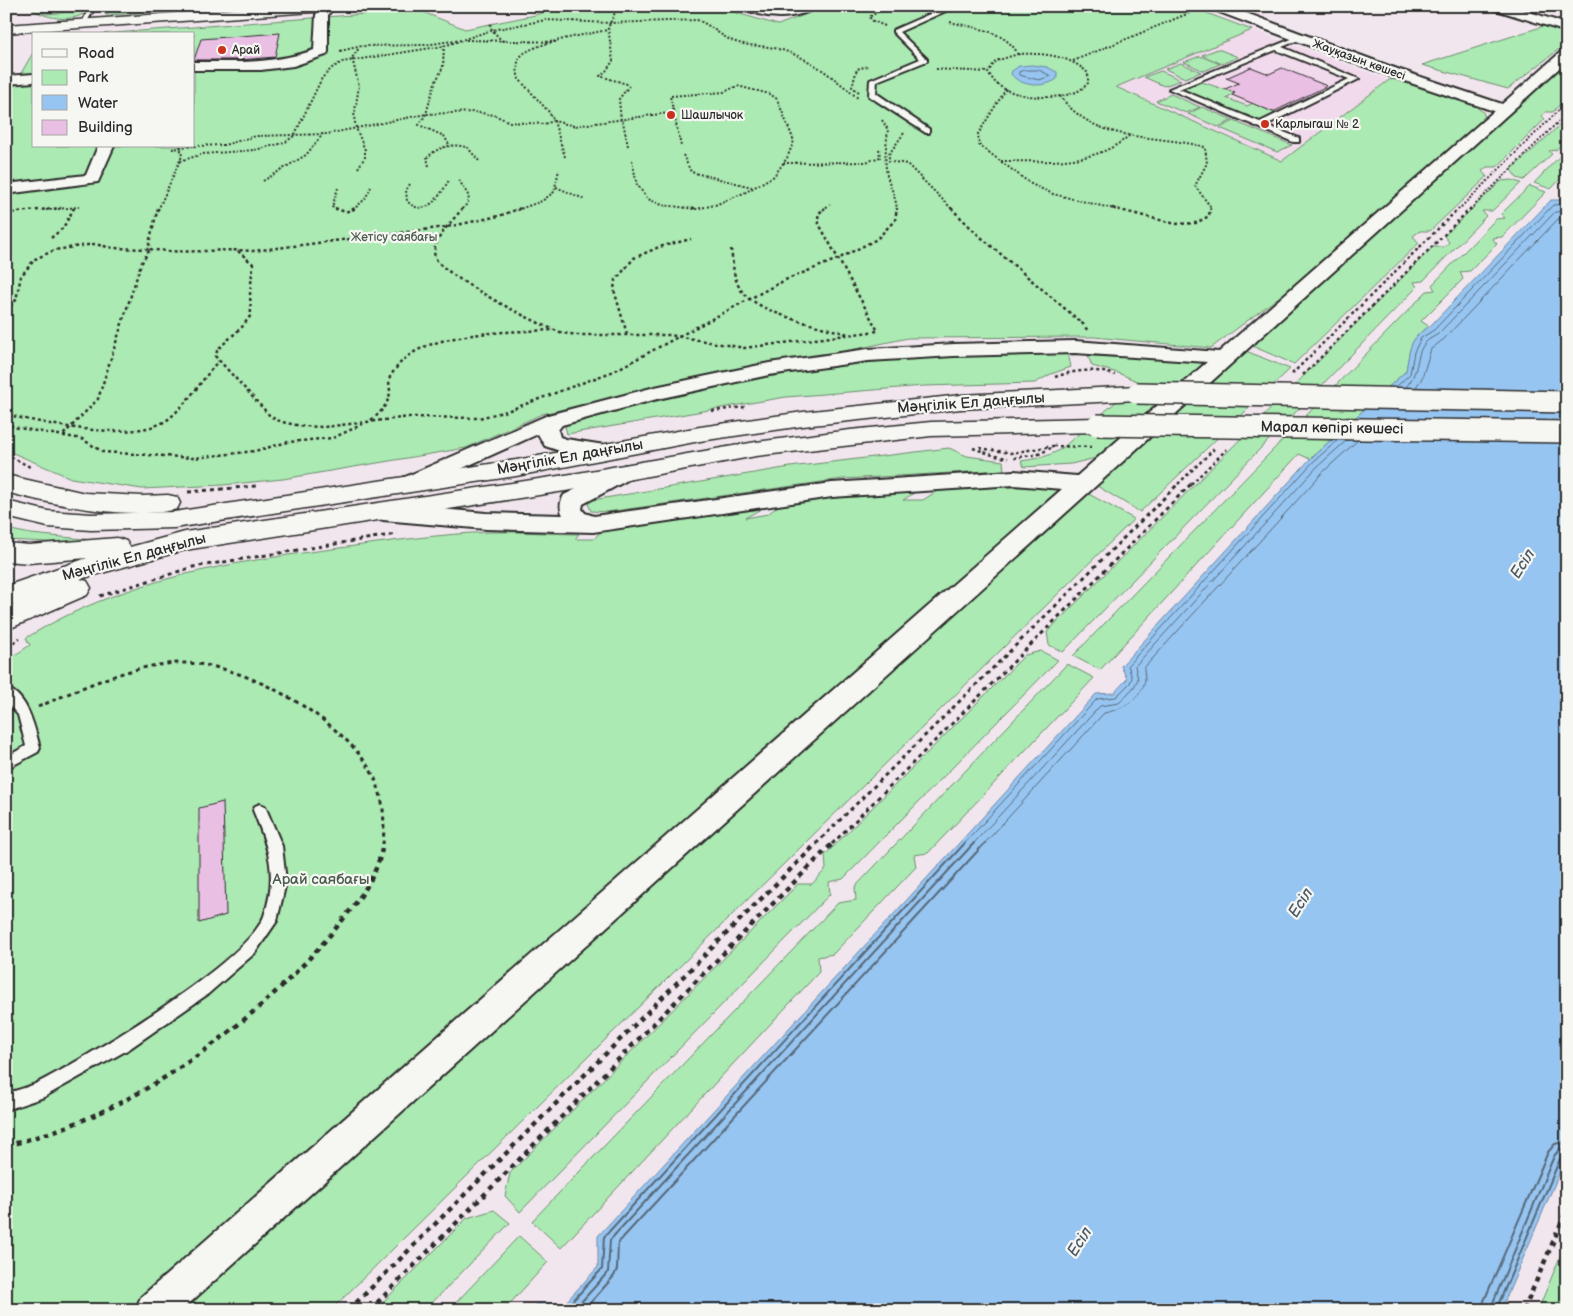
<svg xmlns="http://www.w3.org/2000/svg" width="1573" height="1316" viewBox="0 0 1573 1316" font-family="'Balsamiq Sans',sans-serif">
<style>
.built{fill:#f0daeb}
.green{fill:#abeab2;stroke:#6b8a6e}
.water{fill:#97c5f1;stroke:#6c87a2}
.lines{fill:none;stroke-linecap:round;stroke-linejoin:round}
.shore-far1{stroke:#56697a;stroke-width:1}
.shore{stroke:#56697a;stroke-width:2}
.building{fill:#eabfe4;stroke:#2b2b2b}
.lane-casing{stroke:#2b2b2b;stroke-width:4}
.street-casing{stroke:#2b2b2b;stroke-width:4}
.secondary-casing{stroke:#2b2b2b;stroke-width:3}
.path-far3{stroke:#2b2b2b;stroke-width:2;stroke-dasharray:2 2;stroke-linecap:butt}
.path-far2{stroke:#2b2b2b;stroke-width:2.5;stroke-dasharray:3 3;stroke-linecap:butt}
.path-far1{stroke:#2b2b2b;stroke-width:3;stroke-dasharray:4 4;stroke-linecap:butt}
.path{stroke:#2b2b2b;stroke-width:4.5;stroke-dasharray:5 5;stroke-linecap:butt}
.lane{fill:#f6f6f2;fill-rule:evenodd}
.street{fill:#f6f6f2;fill-rule:evenodd}
.secondary{fill:#f6f6f2;fill-rule:evenodd}
.secondary-bridge-casing{stroke:#2b2b2b;stroke-width:24;stroke-linecap:butt}
.path-bridge{stroke:#2b2b2b;stroke-width:2.5;stroke-dasharray:3 3;stroke-linecap:butt}
.secondary-bridge{stroke:#f6f6f2;stroke-width:21}
.poi-dot{fill:#c8321e;stroke:#f6f6f2;stroke-width:2}
.labels{text-anchor:middle;dominant-baseline:central;stroke-width:4.5;stroke-linejoin:round;paint-order:stroke}
.far-poi-label{font-size:12px;fill:#2b2b2b;stroke:#f6f6f2;text-anchor:start}
.far-street-label{font-size:12px;fill:#2b2b2b;stroke:#f6f6f2}
.far-park-label{font-size:12px;fill:#4b5b4d;stroke:#f6f6f2}
.street-label{font-size:15px;fill:#2b2b2b;stroke:#f6f6f2}
.park-label{font-size:15px;fill:#4b5b4d;stroke:#f6f6f2}
.water-label{font-size:16px;font-style:italic;fill:#4b5966;stroke:#f6f6f2}
</style>
<rect width="100%" height="100%" fill="#f2e6ee"/>
<filter id="ink" filterUnits="userSpaceOnUse"><feTurbulence type="fractalNoise" baseFrequency=".02" numOctaves="2"/><feDisplacementMap in="SourceGraphic" scale="10" xChannelSelector="R" yChannelSelector="G"/><feConvolveMatrix kernelMatrix="1 2 1 2 8 2 1 2 1" color-interpolation-filters="sRGB"/></filter>
<g filter="url(#ink)">
<path class="built" d="M1252,30L1389,80L1282,161L1116,86Z"/>
<g class="green">
<path d="M35,6H46L42,14L88,11C73,23 49,19 33,10Z"/>
<path d="M163,6H206L203,9L106,15L103,11Z"/>
<path d="M565,6H713L778,25L828,6H1188L1252,30L1116,87L1282,161L1389,80L1398,79L1475,106L1483,112L1485,118L1283,294L1211,348L1094,337L908,338L851,350L751,367L542,414L466,448L283,479L223,485L142,489L71,478L6,450V99L34,51V146H194V34H101L418,10L465,29L535,15Z"/>
<path d="M1544,26L1567,33V43L1508,89L1422,65Z"/>
<path d="M1218,49L1238,57L1222,64L1202,55Z"/>
<path d="M1200,56L1220,64L1204,71L1184,62Z"/>
<path d="M1567,62V96L1553,112H1545L1542,116L1545,119L1497,167H1487L1482,171L1487,177L1430,231H1420L1413,236L1419,243L1294,364L1252,346Z"/>
<path d="M1181,63L1201,72L1185,78L1165,69Z"/>
<path d="M1161,71L1181,80L1164,86L1144,77Z"/>
<path d="M1202,82L1235,93L1226,98L1247,106L1253,103L1277,114L1258,122L1184,89Z"/>
<path d="M1171,94L1200,107L1186,113L1156,101Z"/>
<path d="M1202,107L1233,120L1218,127L1188,114Z"/>
<path d="M1234,121L1292,145L1277,152L1220,128Z"/>
<path d="M1561,124H1567V139L1556,150L1549,151L1552,154L1524,180L1517,178L1511,170Z"/>
<path d="M1559,157H1567V172L1551,189L1534,183Z"/>
<path d="M1512,180L1521,183L1492,211H1482L1486,216L1423,281L1414,282L1417,287L1063,652L1049,645L1047,632L1433,247H1444L1449,242L1444,236L1501,181Z"/>
<path d="M1530,186L1546,192L1502,237L1492,238L1497,244L1470,271L1460,272L1463,279L1421,321L1430,327C1409,338 1410,349 1406,371L1310,459L1299,454L1100,670L1073,656L1427,291L1435,290L1432,285L1496,219L1505,218L1501,214Z"/>
<path d="M1246,351L1290,369L1140,512L1097,486Z"/>
<path d="M1068,353L1071,367L1051,374L1035,383L924,386L786,397L567,434L565,426L574,420C661,401 748,377 837,366C914,356 991,355 1068,353Z"/>
<path d="M1088,356L1198,360L1205,366L1096,458L1071,464L1024,467L1021,461C1035,459 1048,457 1061,449L1139,382L1118,373L1092,366Z"/>
<path d="M949,448L967,456L1003,461L1004,470L843,479L607,512L591,511L587,501L790,467Z"/>
<path d="M1050,486L1060,491L1087,493L1134,519L331,1310H6V661L30,645L26,638C121,579 231,562 340,548C391,541 441,534 491,532C520,531 550,534 579,534L575,539H594L601,531L761,509L745,518L768,514L780,504L830,497L917,491L903,500H923L940,489Z"/>
<path d="M6,529L31,534L94,540L47,542L6,540Z"/>
<path d="M1041,651L1058,660L843,879L829,882L830,894L520,1212L505,1196L510,1173L798,884H812L826,869L825,855L1025,655Z"/>
<path d="M1067,664L1094,678L928,853L914,855L916,867L833,954L818,957L819,972L561,1248L532,1221L838,903L856,900L855,887Z"/>
<path d="M494,1210L510,1223L425,1310H375L467,1218Z"/>
<path d="M519,1236L548,1262L504,1310H449Z"/>
<path d="M1567,1240V1310H1538Z"/>
</g>
<g class="water">
<path d="M1032,65L1047,67L1057,72V79C1045,88 1020,87 1011,74L1012,71L1019,66Z"/>
<path d="M1567,197V1155L1501,1310H532L537,1304H564L598,1267V1236L1096,694L1114,693L1127,679L1121,666L1310,459L1406,371C1410,349 1409,338 1430,326L1551,200H1564Z"/>
</g>
<g class="lines">
<g class="shore-far1">
<path d="M1026,70H1039L1051,76L1039,80L1019,75V72Z"/>
<path d="M1396,387L1410,374L1414,352L1421,338L1434,330L1553,205L1567,204"/>
<path d="M1406,387C1421,370 1414,357 1425,343C1428,339 1434,337 1438,334L1555,212L1567,211"/>
<path d="M1416,387L1422,378L1431,349L1444,339L1558,219L1567,218"/>
<path d="M964,844L1097,699L1116,697L1130,683L1132,678L1128,665L1313,462L1338,440"/>
<path d="M973,844L1100,706L1119,703L1134,687L1138,679L1135,666L1317,467L1347,440"/>
<path d="M984,844L1104,713C1120,710 1139,701 1144,684C1146,679 1144,673 1144,668L1323,472L1358,440"/>
</g>
<g class="shore">
<path d="M539,1310L566,1308L602,1269L604,1237L965,843"/>
<path d="M574,1310L608,1272L610,1240L974,843"/>
<path d="M584,1310L614,1276L617,1269L618,1243L985,843"/>
<path d="M1483,1310L1484,1301L1548,1152L1555,1144L1567,1141"/>
<path d="M1490,1310L1554,1156L1559,1150L1567,1149"/>
<path d="M1496,1310L1560,1159L1567,1155"/>
</g>
</g>
<g class="building">
<path d="M280,33L275,57L240,60H194L201,39Z"/>
<path d="M1251,67L1269,74L1282,68L1327,86L1273,112L1232,95L1235,93L1225,89L1239,83L1226,78Z"/>
<path d="M223,802L226,915L199,923V808Z"/>
</g>
<g class="lines">
<g class="lane-casing">
<g id="lane">
<path d="M55,6H83L58,10Z"/>
<path d="M90,6H96L85,25H81Z"/>
<path d="M948,6H957L899,32L927,59V61L877,81L876,93L929,129V133H926L869,96L870,80L920,59L893,32V30Z"/>
<path d="M1299,36L1302,38L1301,39L1282,47L1359,79L1266,125L1299,138V142H1293L1169,89ZM1276,50L1349,79L1260,122L1179,89Z"/>
<path d="M9,79L15,80L6,91V82Z"/>
<path d="M6,688C28,695 35,729 40,748L38,752L6,769V757L26,746L18,715L6,702Z"/>
<path d="M260,804L265,806L282,846L286,882L277,921L255,953L208,994L129,1049L44,1097L6,1110V1094C16,1090 26,1088 35,1084C82,1061 247,962 264,916C278,875 269,849 253,810L255,806Z"/>
</g>
</g>
<g class="street-casing">
<g id="street">
<path d="M321,6L333,7L328,15V52L326,55L293,66L261,70H194V62C236,62 274,64 314,50L316,15Z"/>
<path d="M741,6C754,6 765,10 777,10C791,10 804,6 818,6C815,10 810,11 804,13C782,20 764,17 743,9Z"/>
<path d="M1209,6H1227L1400,70L1502,104L1562,51L1567,50V61L182,1310H135L141,1297L1062,489L1014,485L832,497L593,532L486,529L383,520L375,517L372,512L375,507L383,504L486,513L563,515C559,508 560,502 564,495L625,465L633,467L636,472L633,477L583,504L582,509L585,513L594,516L832,483L1014,471L1077,476L1207,362L1075,353L954,356L868,361L769,375L657,399L562,425L558,430L560,437L566,439L611,446L615,451L611,456L604,458L563,452L545,446L538,434L414,490L406,492L398,490L395,485L398,480L548,415L655,387L769,363L868,349L954,344L1075,341L1219,352L1494,111L1390,76L1211,9Z"/>
<path d="M1491,6H1511L1567,24V32L1493,9Z"/>
<path d="M34,74V82L6,84V76Z"/>
<path d="M98,146H114L98,182L6,194V184L86,175Z"/>
</g>
</g>
<g class="secondary-casing">
<g id="secondary">
<path d="M277,6H349L342,10L6,33V25Z"/>
<path d="M1137,386L1145,388L1148,393L1145,398L1137,400L961,409L803,426L700,441L516,476L174,528L91,530L48,527L6,517V501L48,511L91,514L174,512L516,460L700,427L803,412L961,395Z"/>
<path d="M1097,418L1105,420L1108,425L1105,430L1097,432L931,436L756,456L578,489L185,550L80,579L87,581L91,588L87,595L6,630V608L15,604L6,607V586L87,558L29,563L6,561V543L29,545L117,538L126,541L130,547L185,532L578,473L756,442L850,430L931,422Z"/>
<path d="M6,475L85,493L142,496L168,495L177,497L180,503L177,509C134,521 50,504 6,492Z"/>
</g>
</g>
<g class="path-far3">
<path d="M618,6L608,28L613,61L606,71L600,76L627,84"/>
<path d="M356,12L473,6"/>
<path d="M950,22C974,28 1005,30 1018,54"/>
<path d="M490,24L492,30L502,41"/>
<path d="M885,26L873,21L869,17L888,6"/>
<path d="M466,40L558,42"/>
<path d="M444,45L443,67L435,83L426,114L419,125L444,136L450,146"/>
<path d="M340,51L362,46L424,45L460,40"/>
<path d="M1018,54C1044,53 1069,55 1088,73V83C1085,86 1082,89 1078,91C1059,101 1010,99 995,82C992,79 990,75 988,72L996,61Z"/>
<path d="M1073,61L1199,9"/>
<path d="M936,69L988,72"/>
<path d="M1006,89L978,134L979,145L1031,184L1053,194L1118,210"/>
<path d="M859,92L852,87L857,69L868,66"/>
<path d="M1060,96C1097,145 1152,133 1205,147L1207,163L1195,186L1210,206V210"/>
<path d="M882,120L888,130C886,145 884,160 887,175C890,187 896,197 897,210"/>
<path d="M904,133L889,154V161L907,164L953,210"/>
<path d="M194,146L224,145L256,136L327,134L426,114L474,112L494,115L510,122L544,124L554,121L574,126L675,112"/>
<path d="M628,146L623,122L621,121L619,99L629,86"/>
<path d="M172,149L193,146"/>
<path d="M683,155L691,172L752,187"/>
<path d="M565,157L554,121L549,112L519,79C517,72 516,62 521,56C532,43 589,34 607,30"/>
<path d="M632,160L637,185L648,199L662,205L696,209L715,205L746,192L774,176L787,158L794,141L777,99L770,94L737,86L724,92L670,96L681,146"/>
<path d="M180,161L203,154L254,150L284,143L294,136L322,78L332,68L342,62L444,46L492,30L546,20L610,23L697,20C711,25 720,36 733,41C748,47 764,45 778,49C810,57 835,79 859,99"/>
<path d="M1001,161C1045,161 1095,166 1130,135"/>
<path d="M783,163L866,162L880,157L879,148"/>
<path d="M429,166L427,158C437,147 454,142 468,148L479,161"/>
<path d="M358,168L365,157V150L356,128L354,117L359,86L352,58L359,48"/>
<path d="M459,180L468,195L469,201L462,210"/>
<path d="M263,181L306,155L323,134"/>
<path d="M410,184L406,190L407,201C425,220 441,195 449,180"/>
<path d="M556,187L584,199"/>
<path d="M46,210L79,207"/>
<path d="M73,210L74,208"/>
<path d="M158,210L182,156L180,146"/>
<path d="M337,210L332,207L338,188"/>
<path d="M353,210L365,199L371,187"/>
<path d="M517,210L542,201L554,192L559,170"/>
<path d="M823,210L830,204"/>
<path d="M1458,210L1567,102"/>
<path d="M1470,210L1567,113"/>
</g>
<g class="path-far2">
<path d="M158,208L149,243L150,249C184,255 219,248 253,251L447,227L499,216L521,208"/>
<path d="M335,208L345,212L356,208"/>
<path d="M463,208C454,219 430,242 435,257C441,275 542,327 563,333C568,334 573,334 578,335H670L744,348L878,331L819,224L818,214L825,208"/>
<path d="M692,208H698"/>
<path d="M951,208L976,233L1083,324L1088,331"/>
<path d="M1112,208L1176,224L1196,223L1209,216L1210,208"/>
<path d="M6,213L61,208"/>
<path d="M51,238L63,228L74,208"/>
<path d="M731,249C733,262 733,279 741,290C758,314 820,326 848,334"/>
<path d="M238,251L253,264L250,294L251,315L242,327L218,349L215,356L271,417L282,422L301,426L324,427L410,417L479,418L507,411L614,371L785,280L838,259L877,239L895,220L897,208"/>
<path d="M6,310L16,300L21,276L35,259L55,250L94,244L113,248L150,249L141,264L98,399L63,435"/>
<path d="M627,334L614,290L615,281L634,258L659,247L691,239"/>
<path d="M1292,374L1459,208"/>
<path d="M1303,375L1471,208"/>
<path d="M1055,377C1075,370 1094,368 1115,375"/>
<path d="M6,407L13,416C50,425 140,444 171,417C187,403 204,378 218,361"/>
<path d="M712,411L745,407"/>
<path d="M371,420C380,414 389,403 390,392C390,387 388,381 390,377C392,373 395,370 397,367C424,330 512,332 554,330"/>
<path d="M6,421L13,427L82,439L103,452L194,458L255,451L288,442L333,438L365,423"/>
<path d="M973,448L995,456L1008,458"/>
<path d="M980,448L1011,453L1053,446"/>
<path d="M6,454L30,467"/>
<path d="M1014,458L1039,454L1051,448"/>
<path d="M1178,484L1214,449"/>
<path d="M1191,484L1227,449"/>
</g>
<g class="path-far1">
<path d="M188,492L256,486"/>
<path d="M100,596L193,567L397,534"/>
<path d="M6,648L20,638"/>
<path d="M38,707C84,687 131,664 182,663C244,662 347,721 374,777C384,797 385,822 383,844"/>
<path d="M816,844L1179,483"/>
<path d="M832,844L1192,483"/>
</g>
<g class="path">
<path d="M6,1146C38,1137 69,1127 99,1113C185,1074 276,1001 336,928C357,902 378,877 383,843"/>
<path d="M349,1310L817,843"/>
<path d="M370,1310L833,843"/>
<path d="M1524,1310L1567,1209"/>
</g>
<use href="#lane" class="lane"/>
<use href="#street" class="street"/>
<use href="#secondary" class="secondary"/>
<g class="secondary-bridge-casing">
<g id="secondary-bridge">
<path d="M1137,393L1567,402"/>
<path d="M1097,425L1567,432"/>
</g>
</g>
<path class="path-bridge" d="M1053,446L1091,447"/>
<use href="#secondary-bridge" class="secondary-bridge"/>
</g>
</g>
<g class="poi-dot">
<circle cx="222" cy="50" r="5"/>
<circle cx="671" cy="115" r="5"/>
<circle cx="1265" cy="124" r="5"/>
</g>
<g class="labels">
<g class="far-poi-label">
<text x="232" y="50">Арай</text>
<text x="681" y="115">Шашлычок</text>
<text x="1275" y="124">Карлыгаш № 2</text>
</g>
<g class="far-street-label">
<text transform="translate(1359 60) rotate(20)">Жауқазын көшесі</text>
</g>
<g class="far-park-label">
<text x="394" y="237">Жетісу саябағы</text>
</g>
<g class="street-label">
<text transform="translate(971 403) rotate(-4)">Мәңгілік Ел даңғылы</text>
<text transform="translate(1332 428) rotate(1)">Марал көпірі көшесі</text>
<text transform="translate(570 457) rotate(-10)">Мәңгілік Ел даңғылы</text>
<text transform="translate(134 557) rotate(-15)">Мәңгілік Ел даңғылы</text>
</g>
<g class="park-label">
<text x="321" y="879">Арай саябағы</text>
</g>
<g class="water-label">
<text transform="translate(1523 564) rotate(-57)">Есіл</text>
<text transform="translate(1301 903) rotate(-57)">Есіл</text>
<text transform="translate(1080 1242) rotate(-57)">Есіл</text>
</g>
</g>
<rect width="1573" height="1316" fill="none" stroke="#f6f6f2" stroke-width="25"/>
<rect x="12" y="12" width="1548" height="1291" fill="none" stroke="#2b2b2b" stroke-width="2" filter="url(#ink)"/>
<rect x="32" y="32" width="162" height="115" fill="#f6f6f2" stroke="#a5a5a2"/>
<rect x="42" y="49" width="25" height="8" fill="#f6f6f2" stroke="#a5a5a2"/>
<text x="78" y="58" font-size="15" fill="#2b2b2b">Road</text>
<rect x="42" y="70" width="25" height="15" fill="#abeab2" stroke="#a5a5a2"/>
<text x="78" y="82" font-size="15" fill="#2b2b2b">Park</text>
<rect x="42" y="95" width="25" height="15" fill="#97c5f1" stroke="#a5a5a2"/>
<text x="78" y="108" font-size="15" fill="#2b2b2b">Water</text>
<rect x="42" y="120" width="25" height="15" fill="#eabfe4" stroke="#a5a5a2"/>
<text x="78" y="132" font-size="15" fill="#2b2b2b">Building</text>
</svg>
